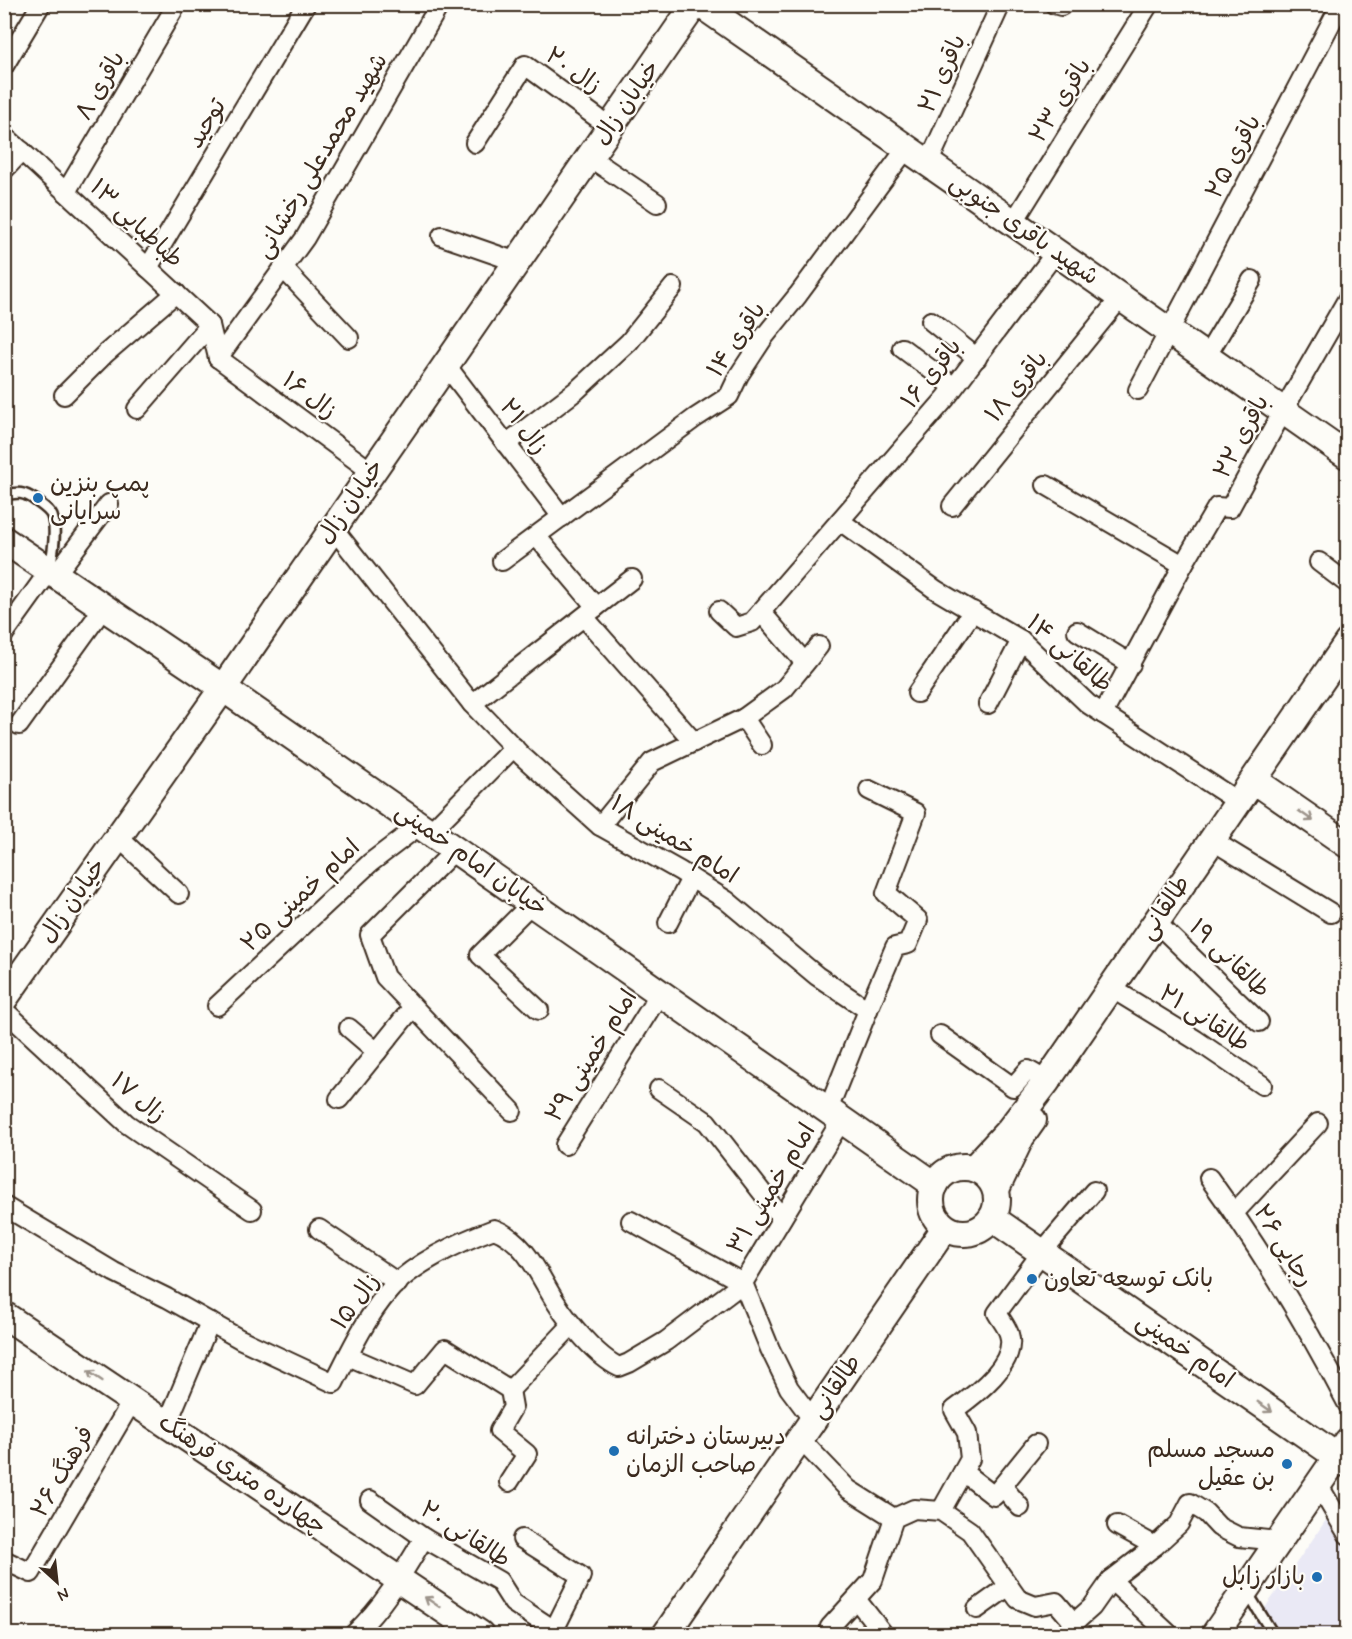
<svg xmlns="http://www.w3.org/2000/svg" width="1352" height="1639" viewBox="0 0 1352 1639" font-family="Mynerve,'Playpen Sans Arabic',sans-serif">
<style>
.built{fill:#eae9f5}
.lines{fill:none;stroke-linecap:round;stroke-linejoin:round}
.lane-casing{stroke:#3b2a1e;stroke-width:14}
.street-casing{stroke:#3b2a1e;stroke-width:22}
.secondary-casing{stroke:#3b2a1e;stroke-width:30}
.lane{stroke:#fdfcf7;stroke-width:9}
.street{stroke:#fdfcf7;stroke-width:18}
.secondary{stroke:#fdfcf7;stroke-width:26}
.oneway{stroke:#9c938a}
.poi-dot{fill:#1f6fb2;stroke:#fdfcf7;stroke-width:2}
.labels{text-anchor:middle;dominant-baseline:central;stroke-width:4.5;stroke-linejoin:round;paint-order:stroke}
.street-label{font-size:24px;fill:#3b2a1e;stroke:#fdfcf7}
.poi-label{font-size:24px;fill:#3b2a1e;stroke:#fdfcf7;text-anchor:start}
</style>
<rect width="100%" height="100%" fill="#fdfcf7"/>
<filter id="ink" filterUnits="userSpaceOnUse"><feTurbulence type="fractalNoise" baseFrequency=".0167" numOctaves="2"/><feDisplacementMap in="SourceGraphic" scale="12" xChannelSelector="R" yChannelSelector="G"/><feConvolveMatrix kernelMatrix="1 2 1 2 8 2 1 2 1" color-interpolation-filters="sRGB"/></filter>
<g filter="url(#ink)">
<path class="built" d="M1333,1510L1347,1520V1634H1247Z"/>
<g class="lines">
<g class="lane-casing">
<g id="lane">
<path d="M4,495C18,492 24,492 35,500C41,505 49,509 52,516C57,531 53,553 50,568"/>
<path d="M1247,1592L1273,1634"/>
</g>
</g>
<g class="street-casing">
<g id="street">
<path d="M1054,4L1061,6L1062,4"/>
<path d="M4,66L41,4"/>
<path d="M4,135L210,325L218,358"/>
<path d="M475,143L525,65L610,127"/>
<path d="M589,157L657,203"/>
<path d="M928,164L1001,4"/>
<path d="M4,170L22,151"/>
<path d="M66,192L177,4"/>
<path d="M1013,223L1149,4"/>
<path d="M442,236L517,262"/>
<path d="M148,268L306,4"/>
<path d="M283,268L349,338"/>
<path d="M931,321L977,358"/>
<path d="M902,348L954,387"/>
<path d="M1206,357L1252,280"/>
<path d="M218,358L305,238L440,4"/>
<path d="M218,358L372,472"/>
<path d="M446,365L562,517"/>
<path d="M1138,390L1341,4"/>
<path d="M64,395L105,354L176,293"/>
<path d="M137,409L210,325"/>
<path d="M506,444L577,390L629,342L673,287"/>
<path d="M1046,485L1183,565"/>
<path d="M952,506L1121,297"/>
<path d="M840,521L936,590L1021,640L1088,704L1237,801"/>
<path d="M333,528L472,704L522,756L600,826L680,871L726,900L817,976L868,1010L828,1110"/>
<path d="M502,561L695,418L729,396L739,375L764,337L798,295L906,149"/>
<path d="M1319,562L1348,584"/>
<path d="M56,574L109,504"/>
<path d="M596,607L632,579"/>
<path d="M719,611L736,627L752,622L946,398L1056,252"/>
<path d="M761,612L805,663"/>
<path d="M584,617L694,742"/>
<path d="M1077,631L1131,664"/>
<path d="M4,634L50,570"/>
<path d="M917,693L973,611"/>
<path d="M472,704L596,607L537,537"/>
<path d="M988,704L1021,640"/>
<path d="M1103,714L1183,565L1217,507L1230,508L1283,411L1348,298"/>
<path d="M744,718L762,745"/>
<path d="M19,725L104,607"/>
<path d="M600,826L652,762L744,718L784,689L819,646"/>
<path d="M430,832L514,747"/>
<path d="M118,837L179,894"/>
<path d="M1223,847L1331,913"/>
<path d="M455,850L370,935L385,977L512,1111"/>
<path d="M532,903L480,955L539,1010"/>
<path d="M668,923L691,878"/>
<path d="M1165,931L1259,1022"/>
<path d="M1121,994L1196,1040L1262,1085"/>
<path d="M217,1006L370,863L420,825"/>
<path d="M4,1010L127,1124L252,1210"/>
<path d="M868,1010L895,947L908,944L918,920L886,893L916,813L869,790"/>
<path d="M349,1028L377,1052"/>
<path d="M940,1035L1013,1087L1028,1070L1047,1081"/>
<path d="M659,1089L707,1122L782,1218"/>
<path d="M339,1099L413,1007"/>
<path d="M565,1145L660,993"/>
<path d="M1209,1178C1261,1250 1307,1326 1348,1405"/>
<path d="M4,1206L114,1272L167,1298L240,1339L334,1383C350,1352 365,1319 388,1292C410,1265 461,1241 494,1229C526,1241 538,1274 555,1301C568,1322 597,1357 619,1367L629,1363L666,1341L743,1283L842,1119"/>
<path d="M1234,1213L1318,1123"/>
<path d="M631,1221L743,1283"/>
<path d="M319,1229L398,1283"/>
<path d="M743,1283L770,1349L789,1388L813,1420"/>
<path d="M348,1356L415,1385L445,1349L510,1390L571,1326"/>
<path d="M167,1424L210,1322"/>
<path d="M800,1439L848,1489L894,1518"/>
<path d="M963,1472L994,1496L1036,1444"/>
<path d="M509,1482L527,1454L499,1431L513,1407L510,1390"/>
<path d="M1318,1484L1348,1535"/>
<path d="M1002,1486L1020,1507"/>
<path d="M370,1500L424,1538L499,1581L513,1603L560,1634"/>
<path d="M941,1511L970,1459L967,1433L954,1410C975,1395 1018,1363 1009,1334C1007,1327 1001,1320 997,1313L1042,1252L1094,1191"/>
<path d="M1117,1525L1155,1546"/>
<path d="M522,1539L581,1576L554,1630"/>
<path d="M4,1560L31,1573L132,1401"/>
<path d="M1111,1580L1169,1634"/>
<path d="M856,1599L882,1632"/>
<path d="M977,1609L1009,1586"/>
<path d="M354,1634C384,1606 403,1573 424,1538"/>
<path d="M833,1634L830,1627L873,1580L894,1518L914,1509L941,1511L970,1531L1018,1599L1035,1606L1056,1602L1074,1623"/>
<path d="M1066,1634L1074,1623L1092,1607L1111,1580L1155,1546L1179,1524L1190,1503L1206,1513L1219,1527L1239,1537L1279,1541"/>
</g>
</g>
<g class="secondary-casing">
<g id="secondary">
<path d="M700,4L1348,456"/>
<path d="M4,540L223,688L935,1185"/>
<path d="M1264,787L1348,845"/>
<path d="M4,999L223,688L695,4"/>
<circle cx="964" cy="1200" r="33"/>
<path d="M974,1168L1010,1129L1047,1081L1348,642"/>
<path d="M996,1189L1021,1137L1033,1120"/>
<path d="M992,1218L1348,1464"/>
<path d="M4,1315L480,1634"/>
<path d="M666,1634L945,1228"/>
<path d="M1215,1634L1348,1441"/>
</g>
</g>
<use href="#lane" class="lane"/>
<use href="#street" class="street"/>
<use href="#secondary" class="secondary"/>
</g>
<defs><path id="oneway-shaft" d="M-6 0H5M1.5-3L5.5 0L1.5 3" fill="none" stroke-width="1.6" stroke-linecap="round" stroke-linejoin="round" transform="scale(1.5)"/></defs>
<g class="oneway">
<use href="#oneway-shaft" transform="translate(1306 816) rotate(35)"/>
<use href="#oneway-shaft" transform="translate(95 1376) rotate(-146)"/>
<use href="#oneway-shaft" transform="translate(1265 1407) rotate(35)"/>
<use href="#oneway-shaft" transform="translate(432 1602) rotate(-146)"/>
</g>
</g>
<g class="poi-dot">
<circle cx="38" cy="498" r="6"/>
<circle cx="1032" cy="1279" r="6"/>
<circle cx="614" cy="1451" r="6"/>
<circle cx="1287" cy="1464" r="6"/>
<circle cx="1317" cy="1577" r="6"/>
</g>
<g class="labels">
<g class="street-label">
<text transform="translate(573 71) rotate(35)">زال ۲۰</text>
<text transform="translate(943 74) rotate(-66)">باقری ۲۱</text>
<text transform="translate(101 86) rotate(-60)">باقری ۸</text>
<text transform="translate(1061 101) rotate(-58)">باقری ۲۳</text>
<text transform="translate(627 103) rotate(-55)">خیابان زال</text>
<text transform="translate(207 124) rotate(-59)">توحید</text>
<text transform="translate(322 156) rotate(-59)">شهید محمدعلی رخشانی</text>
<text transform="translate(1234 157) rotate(-62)">باقری ۲۵</text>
<text transform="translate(136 224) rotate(43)">طباطبایی ۱۳</text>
<text transform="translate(1024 230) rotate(35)">شهید باقری جنوبی</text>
<text transform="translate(737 340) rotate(-56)">باقری ۱۴</text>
<text transform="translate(932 374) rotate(-52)">باقری ۱۶</text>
<text transform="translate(1017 387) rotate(-51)">باقری ۱۸</text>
<text transform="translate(309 396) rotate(37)">زال ۱۶</text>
<text transform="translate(523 427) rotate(53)">زال ۲۱</text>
<text transform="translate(1242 437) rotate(-62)">باقری ۲۲</text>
<text transform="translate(351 502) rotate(-55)">خیابان زال</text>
<text transform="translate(1069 654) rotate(41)">طالقانی ۱۴</text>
<text transform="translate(674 840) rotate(32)">امام خمینی ۱۸</text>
<text transform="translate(471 860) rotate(35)">خیابان امام خمینی</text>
<text transform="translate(301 896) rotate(-43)">امام خمینی ۲۵</text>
<text transform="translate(73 901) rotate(-55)">خیابان زال</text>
<text transform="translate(1165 908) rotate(-56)">طالقانی</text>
<text transform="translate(1229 959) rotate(44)">طالقانی ۱۹</text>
<text transform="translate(1204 1019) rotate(33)">طالقانی ۲۱</text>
<text transform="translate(592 1056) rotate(-58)">امام خمینی ۲۹</text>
<text transform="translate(138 1098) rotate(40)">زال ۱۷</text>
<text transform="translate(772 1189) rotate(-59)">امام خمینی ۳۱</text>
<text transform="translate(1283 1246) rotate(58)">رجایی ۲۶</text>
<text transform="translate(356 1302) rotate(-54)">زال ۱۵</text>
<text transform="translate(1185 1351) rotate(35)">امام خمینی</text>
<text transform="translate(836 1387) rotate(-56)">طالقانی</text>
<text transform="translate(63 1472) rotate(-60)">فرهنگ ۲۶</text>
<text transform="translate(242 1475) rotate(34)">چهارده متری فرهنگ</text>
<text transform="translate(465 1535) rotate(33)">طالقانی ۲۰</text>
</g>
<g class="poi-label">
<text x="50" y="484">پمپ بنزین<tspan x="50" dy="28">سرایانی</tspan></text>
<text x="1044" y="1279">بانک توسعه تعاون</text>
<text x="626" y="1437">دبیرستان دخترانه<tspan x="626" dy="28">صاحب الزمان</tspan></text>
<text x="1275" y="1450" text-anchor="end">مسجد مسلم<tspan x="1275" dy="28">بن عقیل</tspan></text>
<text x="1305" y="1577" text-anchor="end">بازار زابل</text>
</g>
</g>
<rect width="1352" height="1639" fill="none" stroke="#fdfcf7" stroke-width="24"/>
<rect x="12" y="12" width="1328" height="1615" fill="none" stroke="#3b2a1e" stroke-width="2" filter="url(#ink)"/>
<g transform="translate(57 1582) rotate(153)" stroke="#fdfcf7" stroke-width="4.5" paint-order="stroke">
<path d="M0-4.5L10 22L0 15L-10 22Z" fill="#3b2a1e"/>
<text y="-9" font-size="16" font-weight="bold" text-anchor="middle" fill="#3b2a1e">N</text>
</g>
</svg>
